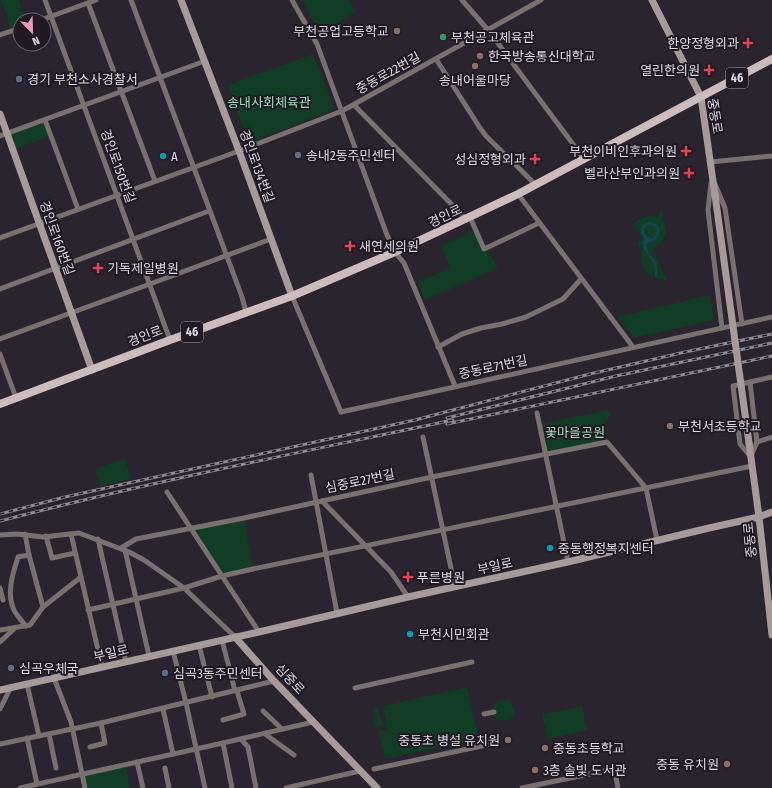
<svg xmlns="http://www.w3.org/2000/svg" width="772" height="788" viewBox="0 0 772 788" font-family="'Fira Sans Condensed','Noto Sans KR',sans-serif">
<style>
.green{fill:#113d24}
.water{fill:#114755;fill-rule:evenodd}
.lines{fill:none;stroke-linecap:round;stroke-linejoin:round}
.street{stroke:#7a7070;stroke-width:5}
.secondary{stroke:#a99a9a;stroke-width:7}
.primary{stroke:#cebbbb;stroke-width:8}
.rail-casing{stroke:#908a95;stroke-width:3}
.rail{stroke:#201926;stroke-width:1.5;stroke-dasharray:4.5;stroke-linecap:butt}
.secondary-bridge{stroke:#a99a9a;stroke-width:7}
.education-dot{fill:#8d6e63;stroke:#201926;stroke-width:1.5}
.leisure-dot{fill:#2e9e5b;stroke:#201926;stroke-width:1.5}
.health-dot{fill:#e0444e;stroke:#201926;stroke-width:1.5}
.service-dot{fill:#5c6f8a;stroke:#201926;stroke-width:1.5}
.culture-dot{fill:#0f9aa8;stroke:#201926;stroke-width:1.5}
.labels{text-anchor:middle;dominant-baseline:central;stroke-width:4;stroke-linejoin:round;paint-order:stroke}
.shield{fill:#201926;stroke:#a49fa9;stroke-width:1}
.shield-label{font-size:12px;font-weight:bold;fill:#ddd8e1}
.poi-label{font-size:13px;fill:#ddd8e1;stroke:#201926;text-anchor:start}
.street-label{font-size:13px;fill:#ddd8e1;stroke:#201926}
.park-label{font-size:13px;fill:#93e0ae;stroke:#201926}
</style>
<rect width="100%" height="100%" fill="#2a2330"/>
<g class="green">
<path d="M1,0H19L26,20H20V25L11,28Z"/>
<path d="M302,0H348L355,12L320,34Z"/>
<path d="M313,54L335,109L249,143L228,85Z"/>
<path d="M44,122L49,136L15,149L10,134Z"/>
<path d="M663,209V221L666,229L665,235L661,244L652,250L667,280C655,279 643,274 641,261C641,255 643,248 644,242L641,252L640,248L637,242L643,238L638,230H637L633,223C642,218 646,214 657,217Z"/>
<path d="M476,230L483,249L487,248L498,268L425,300L417,282L450,268L441,246Z"/>
<path d="M710,295L714,320L634,338L617,317Z"/>
<path d="M608,410L610,415L602,434L604,441L546,452L541,424Z"/>
<path d="M125,458L131,479L101,486L95,469Z"/>
<path d="M244,518L253,569L222,576L191,528Z"/>
<path d="M467,687L479,739L385,759L378,731L387,729L383,706Z"/>
<path d="M509,698L516,715L509,720L500,721L493,716L494,703Z"/>
<path d="M582,706L587,730L548,739L542,715Z"/>
<path d="M378,707L383,726L376,728L372,710Z"/>
<path d="M125,765L130,788H85L82,774Z"/>
</g>
<path class="water" d="M649,222C651,223 654,223 656,224C661,228 660,236 655,240C652,242 649,242 646,244L647,251L655,261L657,269V277H655C655,271 655,266 652,260C648,254 643,251 643,242L645,240L640,230L644,224ZM649,225L654,226L657,230L656,235L652,238L647,237L644,233L645,228Z"/>
<g class="lines">
<g class="street">
<path d="M45,0L170,340"/>
<path d="M131,0C169,99 205,198 242,297L246,312"/>
<path d="M292,0L317,44L387,235L395,252L404,263L455,386"/>
<path d="M462,0L488,30L584,159"/>
<path d="M88,3L155,181"/>
<path d="M41,20L96,0"/>
<path d="M0,35L20,28"/>
<path d="M436,59L480,128L486,136L536,185"/>
<path d="M354,105L466,219"/>
<path d="M45,120L78,209"/>
<path d="M0,136L205,61"/>
<path d="M710,162L772,156"/>
<path d="M711,183L708,210L722,328"/>
<path d="M715,184L725,208L742,324"/>
<path d="M518,194L633,347"/>
<path d="M470,217L484,249L539,223"/>
<path d="M0,238L239,151L342,111L541,0"/>
<path d="M0,289L209,211"/>
<path d="M292,296L341,412L772,317"/>
<path d="M0,339L150,284L271,239"/>
<path d="M438,347L462,334L481,328L502,324L526,317L563,299L581,279"/>
<path d="M0,354L16,398"/>
<path d="M750,382L757,442L751,456"/>
<path d="M537,413L568,562"/>
<path d="M423,437L455,587"/>
<path d="M757,442L772,437"/>
<path d="M750,456L740,444L733,386L772,377"/>
<path d="M311,475L337,613"/>
<path d="M167,492L222,576L259,632"/>
<path d="M322,501L391,572L408,597"/>
<path d="M25,534L29,555L43,607"/>
<path d="M71,534L102,667"/>
<path d="M0,535L17,534L43,537L79,533L129,552L144,560L184,588L235,637"/>
<path d="M46,536L52,558L75,553"/>
<path d="M98,539L126,662"/>
<path d="M121,548L136,539L244,518L432,477L607,442L646,488L657,540"/>
<path d="M125,550L149,656"/>
<path d="M0,588L3,600"/>
<path d="M88,610L184,588L222,576L253,569L752,466"/>
<path d="M26,626C22,621 17,616 14,610C6,593 13,573 18,557L29,555"/>
<path d="M0,630L30,625L43,607L81,577"/>
<path d="M222,640L235,691"/>
<path d="M0,642L15,628"/>
<path d="M199,645L212,697"/>
<path d="M173,651L186,703L205,788"/>
<path d="M54,678L71,722L85,788"/>
<path d="M27,684L39,736"/>
<path d="M355,688L472,662"/>
<path d="M0,709L11,687"/>
<path d="M163,709L173,754"/>
<path d="M263,711L282,729"/>
<path d="M484,714L494,712"/>
<path d="M223,720L244,714L237,691"/>
<path d="M49,734L56,768"/>
<path d="M265,734L294,755"/>
<path d="M27,738L37,784"/>
<path d="M241,739L248,747L256,788"/>
<path d="M223,743L232,788"/>
<path d="M0,744L101,723L274,681"/>
<path d="M90,747L105,743L101,723"/>
<path d="M137,762L143,788"/>
<path d="M165,768L169,788"/>
<path d="M374,769L491,744"/>
<path d="M20,788L223,743L313,722"/>
<path d="M286,788L360,771"/>
<path d="M522,788L609,770H612L615,773L618,788"/>
</g>
<g class="secondary">
<path d="M181,0L239,151L292,296"/>
<path d="M652,0L701,97L715,195"/>
<path d="M0,114L92,370"/>
<path d="M749,443L759,517L772,635"/>
<path d="M235,637L274,681L377,788"/>
<path d="M0,690L259,632L408,597L572,561L709,528L759,517L772,512"/>
</g>
<path class="primary" d="M0,404L170,340L292,296L395,252L518,194L772,59"/>
<g class="rail-casing">
<g id="rail">
<path d="M447,418L616,376L772,343"/>
<path d="M447,424L772,356"/>
<path d="M0,514L65,497L415,420L590,374L685,352L772,334"/>
<path d="M0,521C150,482 302,452 453,420"/>
</g>
</g>
<use href="#rail" class="rail"/>
<path class="secondary-bridge" d="M715,195L749,443"/>
</g>
<g class="education-dot">
<circle cx="397" cy="31" r="4"/>
<circle cx="480" cy="56" r="4"/>
<circle cx="475" cy="66" r="4"/>
<circle cx="670" cy="426" r="4"/>
<circle cx="508" cy="740" r="4"/>
<circle cx="545" cy="748" r="4"/>
<circle cx="727" cy="764" r="4"/>
<circle cx="535" cy="770" r="4"/>
</g>
<circle class="leisure-dot" cx="443" cy="37" r="4"/>
<g class="health-dot">
<path d="M746 37h4v4h4v4h-4v4h-4v-4h-4v-4h4z"/>
<path d="M707 64h4v4h4v4h-4v4h-4v-4h-4v-4h4z"/>
<path d="M684 145h4v4h4v4h-4v4h-4v-4h-4v-4h4z"/>
<path d="M533 153h4v4h4v4h-4v4h-4v-4h-4v-4h4z"/>
<path d="M687 167h4v4h4v4h-4v4h-4v-4h-4v-4h4z"/>
<path d="M348 240h4v4h4v4h-4v4h-4v-4h-4v-4h4z"/>
<path d="M96 262h4v4h4v4h-4v4h-4v-4h-4v-4h4z"/>
<path d="M406 571h4v4h4v4h-4v4h-4v-4h-4v-4h4z"/>
</g>
<g class="service-dot">
<circle cx="19" cy="79" r="4"/>
<circle cx="298" cy="155" r="4"/>
<circle cx="11" cy="668" r="4"/>
<circle cx="165" cy="673" r="4"/>
</g>
<g class="culture-dot">
<circle cx="163" cy="156" r="4"/>
<circle cx="550" cy="548" r="4"/>
<circle cx="410" cy="634" r="4"/>
</g>
<g class="labels">
<g class="shield">
<rect x="726" y="68" width="22" height="20" rx="3"/>
<rect x="181" y="322" width="22" height="20" rx="3"/>
</g>
<g class="shield-label">
<text x="737" y="78">46</text>
<text x="192" y="332">46</text>
</g>
<g class="poi-label">
<text x="389" y="31" text-anchor="end">부천공업고등학교</text>
<text x="451" y="37">부천공고체육관</text>
<text x="739" y="43" text-anchor="end">한양정형외과</text>
<text x="488" y="56">한국방송통신대학교</text>
<text x="700" y="70" text-anchor="end">열린한의원</text>
<text x="27" y="79">경기 부천소사경찰서</text>
<text x="475" y="80" text-anchor="middle">송내어울마당</text>
<text x="677" y="151" text-anchor="end">부천이비인후과의원</text>
<text x="306" y="155">송내2동주민센터</text>
<text x="171" y="156">A</text>
<text x="526" y="159" text-anchor="end">성심정형외과</text>
<text x="680" y="173" text-anchor="end">벨라산부인과의원</text>
<text x="359" y="246">새연세의원</text>
<text x="107" y="268">기독제일병원</text>
<text x="678" y="426">부천서초등학교</text>
<text x="558" y="548">중동행정복지센터</text>
<text x="417" y="577">푸른병원</text>
<text x="418" y="634">부천시민회관</text>
<text x="19" y="668">심곡우체국</text>
<text x="173" y="673">심곡3동주민센터</text>
<text x="500" y="740" text-anchor="end">중동초 병설 유치원</text>
<text x="553" y="748">중동초등학교</text>
<text x="719" y="764" text-anchor="end">중동 유치원</text>
<text x="543" y="770">3층 솔빛 도서관</text>
</g>
<g class="street-label">
<text transform="translate(388 73) rotate(-29)">중동로22번길</text>
<text transform="translate(715 116) rotate(81)">중동로</text>
<text transform="translate(118 166) rotate(70)">경인로150번길</text>
<text transform="translate(257 166) rotate(70)">경인로134번길</text>
<text transform="translate(445 216) rotate(-25)">경인로</text>
<text transform="translate(57 238) rotate(70)">경인로160번길</text>
<text transform="translate(145 336) rotate(-21)">경인로</text>
<text transform="translate(493 367) rotate(-12)">중동로71번길</text>
<text transform="translate(360 481) rotate(-12)">심중로27번길</text>
<text transform="translate(750 540) rotate(-96)">중동로</text>
<text transform="translate(495 566) rotate(-12)">부일로</text>
<text transform="translate(111 653) rotate(-13)">부일로</text>
<text transform="translate(290 679) rotate(47)">심중로</text>
</g>
<g class="park-label">
<text x="269" y="102">송내사회체육관</text>
<text x="575" y="432">꽃마을공원</text>
</g>
</g>
<g transform="translate(32 32) rotate(157)"><circle r="19" fill="#201926" stroke="#6c6571"/>
<path d="M0-3L7 15L0 10L-7 15Z" fill="#f09ab7"/>
<text y="-6" font-size="11" font-weight="bold" text-anchor="middle" fill="#ddd8e1">N</text>
</g>
</svg>
